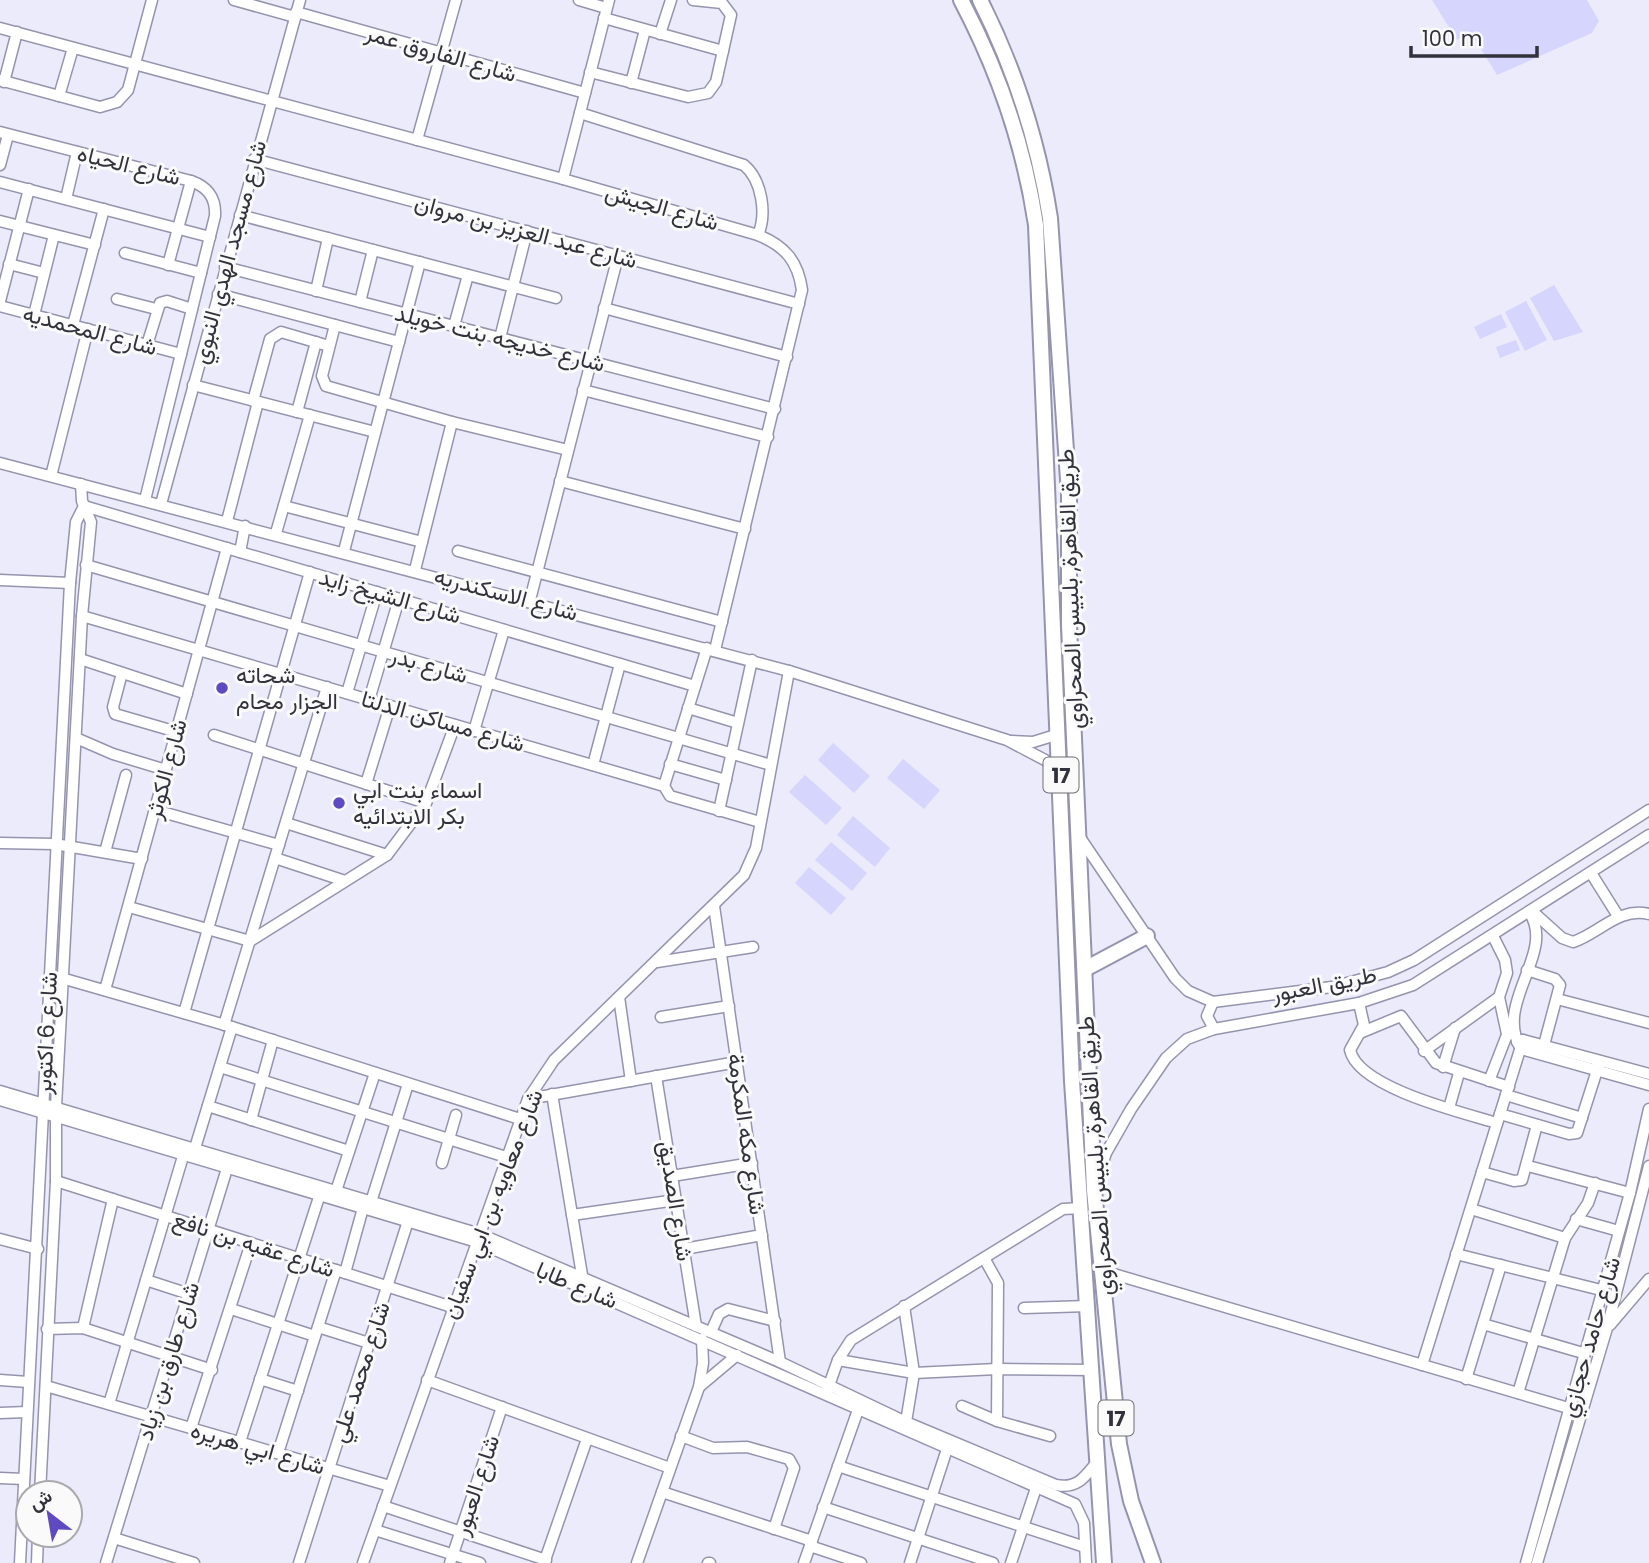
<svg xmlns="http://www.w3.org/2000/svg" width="1649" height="1563" viewBox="0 0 1649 1563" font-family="Poppins,Vazirmatn,sans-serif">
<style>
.green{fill:#d6d5fd}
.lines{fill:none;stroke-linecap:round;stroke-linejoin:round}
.minor-casing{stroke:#9594ae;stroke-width:13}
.highway-casing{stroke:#9594ae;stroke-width:18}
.minor{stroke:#fff;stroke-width:10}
.highway{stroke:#fff;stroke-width:14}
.poi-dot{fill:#604ac2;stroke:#fafafa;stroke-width:2.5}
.labels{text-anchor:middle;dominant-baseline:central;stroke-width:6;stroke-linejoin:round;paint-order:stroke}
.shield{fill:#fafafa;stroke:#6e6e75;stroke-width:2}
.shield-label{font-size:21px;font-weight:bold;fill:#32323c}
.street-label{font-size:23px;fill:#32323c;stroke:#fafafa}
.poi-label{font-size:23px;fill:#32323c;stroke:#fafafa;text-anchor:start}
</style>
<rect width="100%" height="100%" fill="#ebebfc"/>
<g class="green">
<path d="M1432,0H1587L1599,21L1592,33L1497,75L1471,33L1457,40Z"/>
<path d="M1554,285L1583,332L1554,341L1530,298Z"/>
<path d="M1526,301L1547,340L1525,351L1505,312Z"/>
<path d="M1501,314L1507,327L1480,339L1474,327Z"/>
<path d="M1516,340L1520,350L1500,358L1496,347Z"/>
<path d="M833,743L870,776L854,793L818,760Z"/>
<path d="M903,759L940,790L924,809L887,778Z"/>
<path d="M805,775L842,808L826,825L789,792Z"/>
<path d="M853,816L890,848L875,867L837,835Z"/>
<path d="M831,842L867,873L852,891L815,860Z"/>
<path d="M809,867L846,898L831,915L795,883Z"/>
</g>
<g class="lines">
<g class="minor-casing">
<g id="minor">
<path d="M234,0L295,17"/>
<path d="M579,0L606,8"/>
<path d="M296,12L585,93"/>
<path d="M604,18L723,51"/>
<path d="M0,28L563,179L758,235C785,246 798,261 802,290L715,650"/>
<path d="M660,34L671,0"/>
<path d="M590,72L688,97L708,93L716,82L731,15L722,3L693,0"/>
<path d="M0,80L100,107L117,102L128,90L152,0"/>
<path d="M4,82L17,32"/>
<path d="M631,83L645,30"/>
<path d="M59,96L73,48"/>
<path d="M580,113L744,165C762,180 767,214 758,235"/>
<path d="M0,132L191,181C208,187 216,198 215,216L145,500"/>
<path d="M417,140L456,0"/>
<path d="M254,159L799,304"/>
<path d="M0,165L8,135"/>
<path d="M563,179L609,0"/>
<path d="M0,182L210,237"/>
<path d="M66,199L77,152"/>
<path d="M240,215L556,298"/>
<path d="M0,221L95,245"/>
<path d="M125,253L201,273"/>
<path d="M9,264L44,273"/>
<path d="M168,265L191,181"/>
<path d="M225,267L775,409"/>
<path d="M316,291L328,238"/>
<path d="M218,294L399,342"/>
<path d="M117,299L156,309"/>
<path d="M0,301L29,189"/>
<path d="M360,302L373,250"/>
<path d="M0,306L181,354"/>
<path d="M604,308L787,357"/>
<path d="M34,315L54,235"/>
<path d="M73,325L104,209"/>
<path d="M335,325L322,376L326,386L452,422L568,450"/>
<path d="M454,326L468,275"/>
<path d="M500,338L527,231"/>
<path d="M147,345L160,303L167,301L192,309"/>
<path d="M193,385L375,432"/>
<path d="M583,390L768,437"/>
<path d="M253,401L270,339L281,332L329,346"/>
<path d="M297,412L316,342"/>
<path d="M0,463L789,671L1007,740L1045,760L1061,772"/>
<path d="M51,476L88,329"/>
<path d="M560,481L745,529"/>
<path d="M161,504L300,0"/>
<path d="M84,506L695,686"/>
<path d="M284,506L422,542"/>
<path d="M227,521L258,402"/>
<path d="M276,533L310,415"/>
<path d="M344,551L420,262"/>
<path d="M458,551L722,622"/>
<path d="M240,552L245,526"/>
<path d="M86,565L771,765"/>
<path d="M415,570L452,422"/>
<path d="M0,580L70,583"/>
<path d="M530,600L618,256"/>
<path d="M82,616L664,786L670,796L760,822"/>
<path d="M80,659L187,694"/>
<path d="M122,673L113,707L115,714L177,732"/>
<path d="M347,693L377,592"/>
<path d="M369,700L399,599"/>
<path d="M688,708L738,723"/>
<path d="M474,731L504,630"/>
<path d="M214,735L426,803"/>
<path d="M76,738L113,754L166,770"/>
<path d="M1011,741L1033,742L1059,734"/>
<path d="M670,764L726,780"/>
<path d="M593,765L620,664"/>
<path d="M366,784L390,706"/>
<path d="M664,786L707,648"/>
<path d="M155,810L279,845"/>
<path d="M719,811L752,660"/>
<path d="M286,823L387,855"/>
<path d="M1079,836L1175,978L1188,991L1213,1002L1332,987L1388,972L1414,960L1649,810"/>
<path d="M0,843L55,844L142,859"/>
<path d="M105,852L126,775"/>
<path d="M275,858L345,881"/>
<path d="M1591,873L1618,916"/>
<path d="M714,906L780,1362"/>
<path d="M129,907L250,941L387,855L426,803L455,725"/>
<path d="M1532,911L1562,938L1573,942C1600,933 1618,907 1649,914"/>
<path d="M1529,912C1557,953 1493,1002 1521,1049L1649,1085"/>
<path d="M657,962L753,947"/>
<path d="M1527,970L1555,979L1560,985L1544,1045"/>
<path d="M65,979L232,1027L520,1119"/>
<path d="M105,990L227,548"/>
<path d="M619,997L631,1081"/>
<path d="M1499,997L1507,1034"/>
<path d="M1557,999L1649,1023"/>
<path d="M1213,1002L1207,1016L1214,1029"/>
<path d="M1359,1003L1364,1025L1350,1050C1358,1088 1464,1113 1497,1123"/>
<path d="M184,1013L310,572"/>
<path d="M661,1017L729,1006"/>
<path d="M224,1025L327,687"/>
<path d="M1360,1033L1401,1016L1436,1063L1509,1087"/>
<path d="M1517,1042L1523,1040L1649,1074"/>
<path d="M1424,1051L1499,997L1507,973L1505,960L1493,936"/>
<path d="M220,1067L506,1157"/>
<path d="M1443,1067L1455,1028"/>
<path d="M656,1076L696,1326"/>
<path d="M1489,1081L1512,1022"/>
<path d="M0,1091L480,1234L780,1362L906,1422L1056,1485C1077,1489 1084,1478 1097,1462"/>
<path d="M552,1094L582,1275"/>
<path d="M1506,1095L1582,1118"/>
<path d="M528,1099L737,1062"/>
<path d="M0,1100L477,1242L1075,1504L1084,1523L1086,1563"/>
<path d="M208,1106L349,1151"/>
<path d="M1449,1108L1459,1073"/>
<path d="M1500,1114L1569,1134L1577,1133L1600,1061"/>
<path d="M251,1120L273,1040"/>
<path d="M195,1148L232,1027"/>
<path d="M442,1163L456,1115"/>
<path d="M1528,1166L1630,1193"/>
<path d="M1482,1172L1514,1181L1522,1180L1537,1125"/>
<path d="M672,1176L752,1163"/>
<path d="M1097,1179L1106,1153L1131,1109L1166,1058L1187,1039L1214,1029L1359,1003L1413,985L1649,835"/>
<path d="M56,1181L452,1307"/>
<path d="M336,1191L375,1073"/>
<path d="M371,1202L408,1084"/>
<path d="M1471,1209L1565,1238"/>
<path d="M572,1215L676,1200"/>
<path d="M1576,1219L1619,1231"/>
<path d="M0,1239L38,1249"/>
<path d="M684,1249L762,1235"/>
<path d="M1456,1254L1601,1290"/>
<path d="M984,1258L998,1283L997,1421"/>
<path d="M1100,1270L1582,1412"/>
<path d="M345,1273L363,1208"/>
<path d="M146,1280L189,1294"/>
<path d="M904,1306L914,1373L906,1422"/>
<path d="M1024,1308L1088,1306"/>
<path d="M231,1309L315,1336"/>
<path d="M1483,1324L1583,1353"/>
<path d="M1610,1325L1649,1279"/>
<path d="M318,1327L369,1343"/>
<path d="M83,1328L113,1199"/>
<path d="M47,1329L83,1328L212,1370"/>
<path d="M711,1332L719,1314L728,1309L775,1321"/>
<path d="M838,1360L914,1373L997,1369L1092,1370"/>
<path d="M1422,1365L1523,1040"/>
<path d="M260,1379L298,1391"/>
<path d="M1466,1379L1501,1265"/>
<path d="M0,1380L28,1382"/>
<path d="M427,1380L670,1468"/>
<path d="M46,1386L390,1486"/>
<path d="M699,1387L737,1355"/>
<path d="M827,1391L838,1360L851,1340L1063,1209L1082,1208"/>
<path d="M1518,1393L1565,1238L1588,1203L1595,1183"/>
<path d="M109,1404L184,1153"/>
<path d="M962,1406L997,1421L1050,1436"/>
<path d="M0,1413L27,1412"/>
<path d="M191,1428L251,1243"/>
<path d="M681,1436L713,1448L747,1447L789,1459L794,1468L774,1529"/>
<path d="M240,1442L320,1194"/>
<path d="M278,1453L336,1270"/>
<path d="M838,1466L1085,1547"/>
<path d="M0,1478L24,1479"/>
<path d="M662,1492L812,1541"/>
<path d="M40,1493L56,1181V1107L82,616L91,522L82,501L81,484"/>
<path d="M383,1506L546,1560"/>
<path d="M823,1507L993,1563"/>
<path d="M375,1530L480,1563"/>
<path d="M114,1538L194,1563"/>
<path d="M810,1546L861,1563"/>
<path d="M20,1563L70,583L76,522L84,506"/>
<path d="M37,1563L38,1535"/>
<path d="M106,1563L229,1162"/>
<path d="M299,1563L408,1221"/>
<path d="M363,1563L528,1099L554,1060L744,875L756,848L789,671"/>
<path d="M450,1563L502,1407"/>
<path d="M544,1563L587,1439"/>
<path d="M637,1563L699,1387L703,1363L702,1339"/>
<path d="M708,1563H710"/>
<path d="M804,1563L858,1410"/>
<path d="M910,1563L947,1449"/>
<path d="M1011,1563L1036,1488"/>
<path d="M1526,1563L1630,1193L1649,1109"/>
<path d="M1537,1563L1607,1328L1649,1166"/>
</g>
</g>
<g class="highway-casing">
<g id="highway">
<path d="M961,0C999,72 1024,145 1036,225L1072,1081L1104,1563"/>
<path d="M980,0C1015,69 1038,141 1050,218L1069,494V625L1094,1190L1119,1444L1131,1501L1153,1563"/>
<path d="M1085,969L1147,936"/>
</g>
</g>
<use href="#minor" class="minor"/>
<use href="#highway" class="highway"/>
</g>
<g class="poi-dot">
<circle cx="222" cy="688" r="7"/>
<circle cx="339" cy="803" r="7"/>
</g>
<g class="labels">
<g class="shield">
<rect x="1043.5" y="757.5" width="35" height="35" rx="5"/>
<rect x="1098.5" y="1400.5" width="35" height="35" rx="5"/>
</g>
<g class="shield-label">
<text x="1061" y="775">17</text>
<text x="1116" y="1418">17</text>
</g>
<g class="street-label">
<text transform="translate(441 53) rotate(16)">شارع الفاروق عمر</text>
<text transform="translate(129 165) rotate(14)">شارع الحياه</text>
<text transform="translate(662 207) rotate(16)">شارع الجيش</text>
<text transform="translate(526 231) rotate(15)">شارع عبد العزيز بن مروان</text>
<text transform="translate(229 252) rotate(-75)">شارع مسجد الهدي النبوي</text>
<text transform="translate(90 330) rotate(15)">شارع المحمديه</text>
<text transform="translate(500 338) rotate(14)">شارع خديجه بنت خويلد</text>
<text transform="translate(1070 589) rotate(-92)">طريق القاهرة, بلبيس الصحراوي</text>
<text transform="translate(506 594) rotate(15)">شارع الاسكندريه</text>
<text transform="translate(390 596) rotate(16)">شارع الشيخ زايد</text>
<text transform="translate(429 665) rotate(16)">شارع بدر</text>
<text transform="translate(443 721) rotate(16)">شارع مساكن الدلتا</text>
<text transform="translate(166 769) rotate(-75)">شارع الكوثر</text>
<text transform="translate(1324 984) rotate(-11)">طريق العبور</text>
<text transform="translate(46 1033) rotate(-87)">شارع 6 اكتوبر</text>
<text transform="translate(747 1134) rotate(82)">شارع مكه المكرمة</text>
<text transform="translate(1095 1156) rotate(-94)">طريق القاهرة, بلبيس الصحراوي</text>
<text transform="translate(676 1201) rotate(81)">شارع الصديق</text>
<text transform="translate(492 1204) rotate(-69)">شارع معاويه بن ابي سفيان</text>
<text transform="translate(254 1244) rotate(18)">شارع عقبه بن نافع</text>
<text transform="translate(577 1285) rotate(23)">شارع طابا</text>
<text transform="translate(1590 1337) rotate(-74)">شارع حامد حجازي</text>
<text transform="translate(168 1361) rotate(-73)">شارع طارق بن زياد</text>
<text transform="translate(360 1372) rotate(-72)">شارع محمد علي</text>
<text transform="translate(258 1448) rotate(16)">شارع ابي هريره</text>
<text transform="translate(476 1485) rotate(-72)">شارع العبور</text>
</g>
<g class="poi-label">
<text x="236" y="675">شحاته<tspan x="236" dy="26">الجزار محام</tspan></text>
<text x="353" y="790">اسماء بنت ابي<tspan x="353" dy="26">بكر الابتدائيه</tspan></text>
</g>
</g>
<g transform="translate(49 1514) rotate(329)"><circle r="33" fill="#fafafa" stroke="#aaaaae" stroke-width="2"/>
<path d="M0-5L12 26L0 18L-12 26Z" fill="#604ac2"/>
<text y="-10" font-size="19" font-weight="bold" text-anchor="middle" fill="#32323c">ش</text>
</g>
<path d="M1411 46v10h126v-10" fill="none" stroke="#32323c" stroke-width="3.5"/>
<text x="1422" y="46" font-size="21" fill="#32323c" stroke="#fafafa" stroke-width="5" paint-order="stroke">100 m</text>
</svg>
